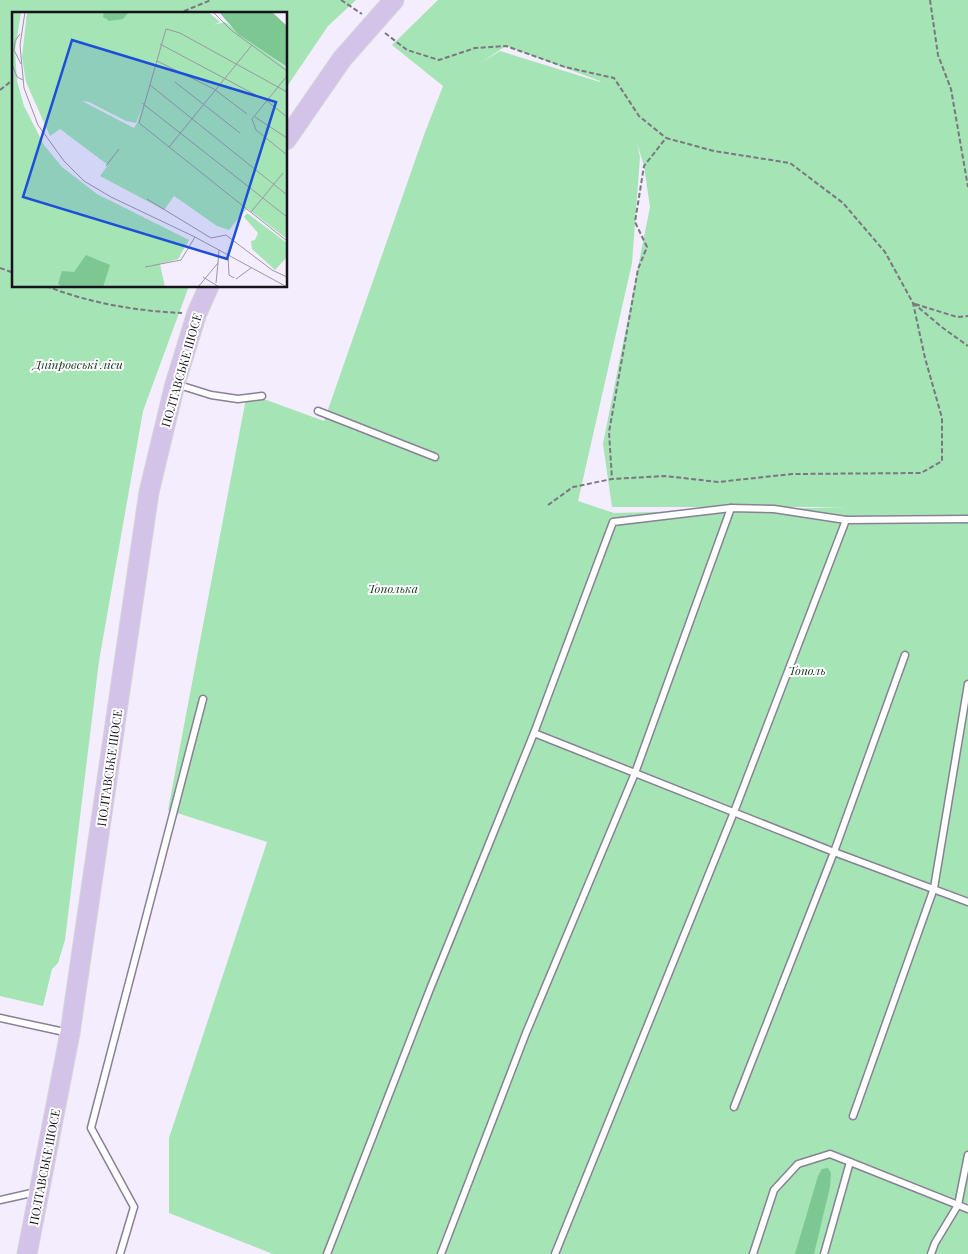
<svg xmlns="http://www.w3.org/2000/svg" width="968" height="1254" viewBox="0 0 968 1254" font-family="'Playfair Display',serif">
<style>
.green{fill:#a4e4b5;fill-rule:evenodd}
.water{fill:#7dc792}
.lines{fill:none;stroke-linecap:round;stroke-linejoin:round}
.service-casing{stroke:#898097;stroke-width:9}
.primary-casing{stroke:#d5d5d6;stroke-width:21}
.path{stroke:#7b7682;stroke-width:2;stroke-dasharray:5 2.5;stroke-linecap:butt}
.service{stroke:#fff;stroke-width:6}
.primary{stroke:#d3c3e9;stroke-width:19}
.labels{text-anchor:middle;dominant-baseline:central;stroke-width:4;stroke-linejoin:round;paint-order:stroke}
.park-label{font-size:12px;font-style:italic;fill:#13331e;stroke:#fff}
.street-label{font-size:12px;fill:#17131c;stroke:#fff}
.inset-road{fill:none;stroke:#9c96a3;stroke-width:1}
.view{fill:#1d4ed8;fill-opacity:0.15;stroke:#1d4ed8;stroke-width:2.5}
.inset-edge{fill:none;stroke:#17131c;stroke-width:2.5}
</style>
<rect width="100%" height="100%" fill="#f4edfd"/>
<g class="green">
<path d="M0,0H356L328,26L286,88V14H14V286H189L143,411L99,661L65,940L58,963L52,969L43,1006L0,996Z"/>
<path d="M438,0H968V1254H273L169,1213V1138L267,842L168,810L247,393L324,421L424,135L443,86L392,45ZM506,46L600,81V82L500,51L480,63ZM637,143L644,166L650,207L603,444L612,507H849L614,513L578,501L632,263L640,157Z"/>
</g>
<path class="water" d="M828,1168L831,1173L830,1187L814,1254H795L818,1176L822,1169Z"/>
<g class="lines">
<g class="service-casing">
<g id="service">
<path d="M176,384L211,395L238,399L262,396"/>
<path d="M318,411L435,457"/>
<path d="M534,733L834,852L968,902"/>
<path d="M0,1018L69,1033"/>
<path d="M734,1107L834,852L905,655"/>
<path d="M853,1116L934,888L968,684"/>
<path d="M0,1200L36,1192"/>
<path d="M120,1254L134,1207L91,1128L203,699"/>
<path d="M327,1254L430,989L534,733L613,522L731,508L774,509L846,520L968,519"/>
<path d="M441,1254L526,1033L635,773L731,508"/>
<path d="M555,1254L734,812L846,520"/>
<path d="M753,1254L774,1190L798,1164L830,1154L968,1209"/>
<path d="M824,1254L850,1162"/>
<path d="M931,1254L935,1243L958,1205L968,1155"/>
</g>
</g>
<g class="primary-casing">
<g id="primary">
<path d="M286,140L342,59L394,0"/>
<path d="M27,1254L70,1033L149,492L175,384L197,313L209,286"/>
</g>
</g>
<g class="path">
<path d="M341,0L362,14"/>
<path d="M930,0L938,55L951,89L968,187"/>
<path d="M177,14L211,0"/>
<path d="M385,33L407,50L439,60L475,48L506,46L565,67L614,78L639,116L666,138"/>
<path d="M0,90L14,79"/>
<path d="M0,268L14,273"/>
<path d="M46,286C89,303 136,311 182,313"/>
<path d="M913,303L943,328L968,346"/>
<path d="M915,304L957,317L968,316"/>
<path d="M548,505L573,487L612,479L665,476L718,482L792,474L921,473L942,461V418L925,358L913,303L885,252L843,203L790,163L714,151L666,138L644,166L635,222L647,247L638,269L609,432L612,479"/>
</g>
<use href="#service" class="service"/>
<use href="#primary" class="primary"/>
</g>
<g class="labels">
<g class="park-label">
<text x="78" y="364">Дніпровські ліси</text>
<text x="393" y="588">Тополька</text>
<text x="807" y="670">Тополь</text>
</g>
<g class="street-label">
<text transform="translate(181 370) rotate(-74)">ПОЛТАВСЬКЕ ШОСЕ</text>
<text transform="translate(109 768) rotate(-82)">ПОЛТАВСЬКЕ ШОСЕ</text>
<text transform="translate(44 1167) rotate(-79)">ПОЛТАВСЬКЕ ШОСЕ</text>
</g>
</g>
<g transform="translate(12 12)">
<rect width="275" height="275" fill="#f4edfd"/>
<path d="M0,0H9L3,39L5,69L12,94L32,133L50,155L85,182L177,228L166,247L148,252L153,275H0ZM15,0H92L94,8L116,0H196L208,10L202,13L213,10L275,56V227L235,196L217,218L205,214L162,184L152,198L88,164L96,153L48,117L38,124L14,70L10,45ZM70,89L77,90L114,109L124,111L130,96L125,111L122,116ZM235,201L275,231V245L263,258L240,237L239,229L243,228L246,221L232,205Z" fill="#a4e4b5" fill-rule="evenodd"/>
<path d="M92,0H117L111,7L97,9L91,5ZM207,0H260L275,14V55L226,22ZM74,243L98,253L91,275H50L46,272L50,259L62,260Z" fill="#7dc792"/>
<path class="inset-road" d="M13,0L8,33L12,76L26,113L52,149L72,169L99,185L183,225L275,275M201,0L219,18L275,59M8,22L3,29L2,38L9,52M148,32L255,89L275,105M145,49L202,77L235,102M0,52L5,65L11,68M275,64L240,107L244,118L275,143M163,70L228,121M138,73L275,183M275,80L168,21L154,17L127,111L275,229M130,91L275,205M243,105L275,126M157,135L240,33M94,154L107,137M135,187L199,226L214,223L260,258L275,265M239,200L271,161M216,243L217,263L222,266M133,255L169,248L183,225M191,265L207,275M224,267L239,256M204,271L206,251M186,275L206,251L207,238"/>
<path class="view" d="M60,28L264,90L215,247L11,185Z"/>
<rect width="275" height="275" class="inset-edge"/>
</g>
</svg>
